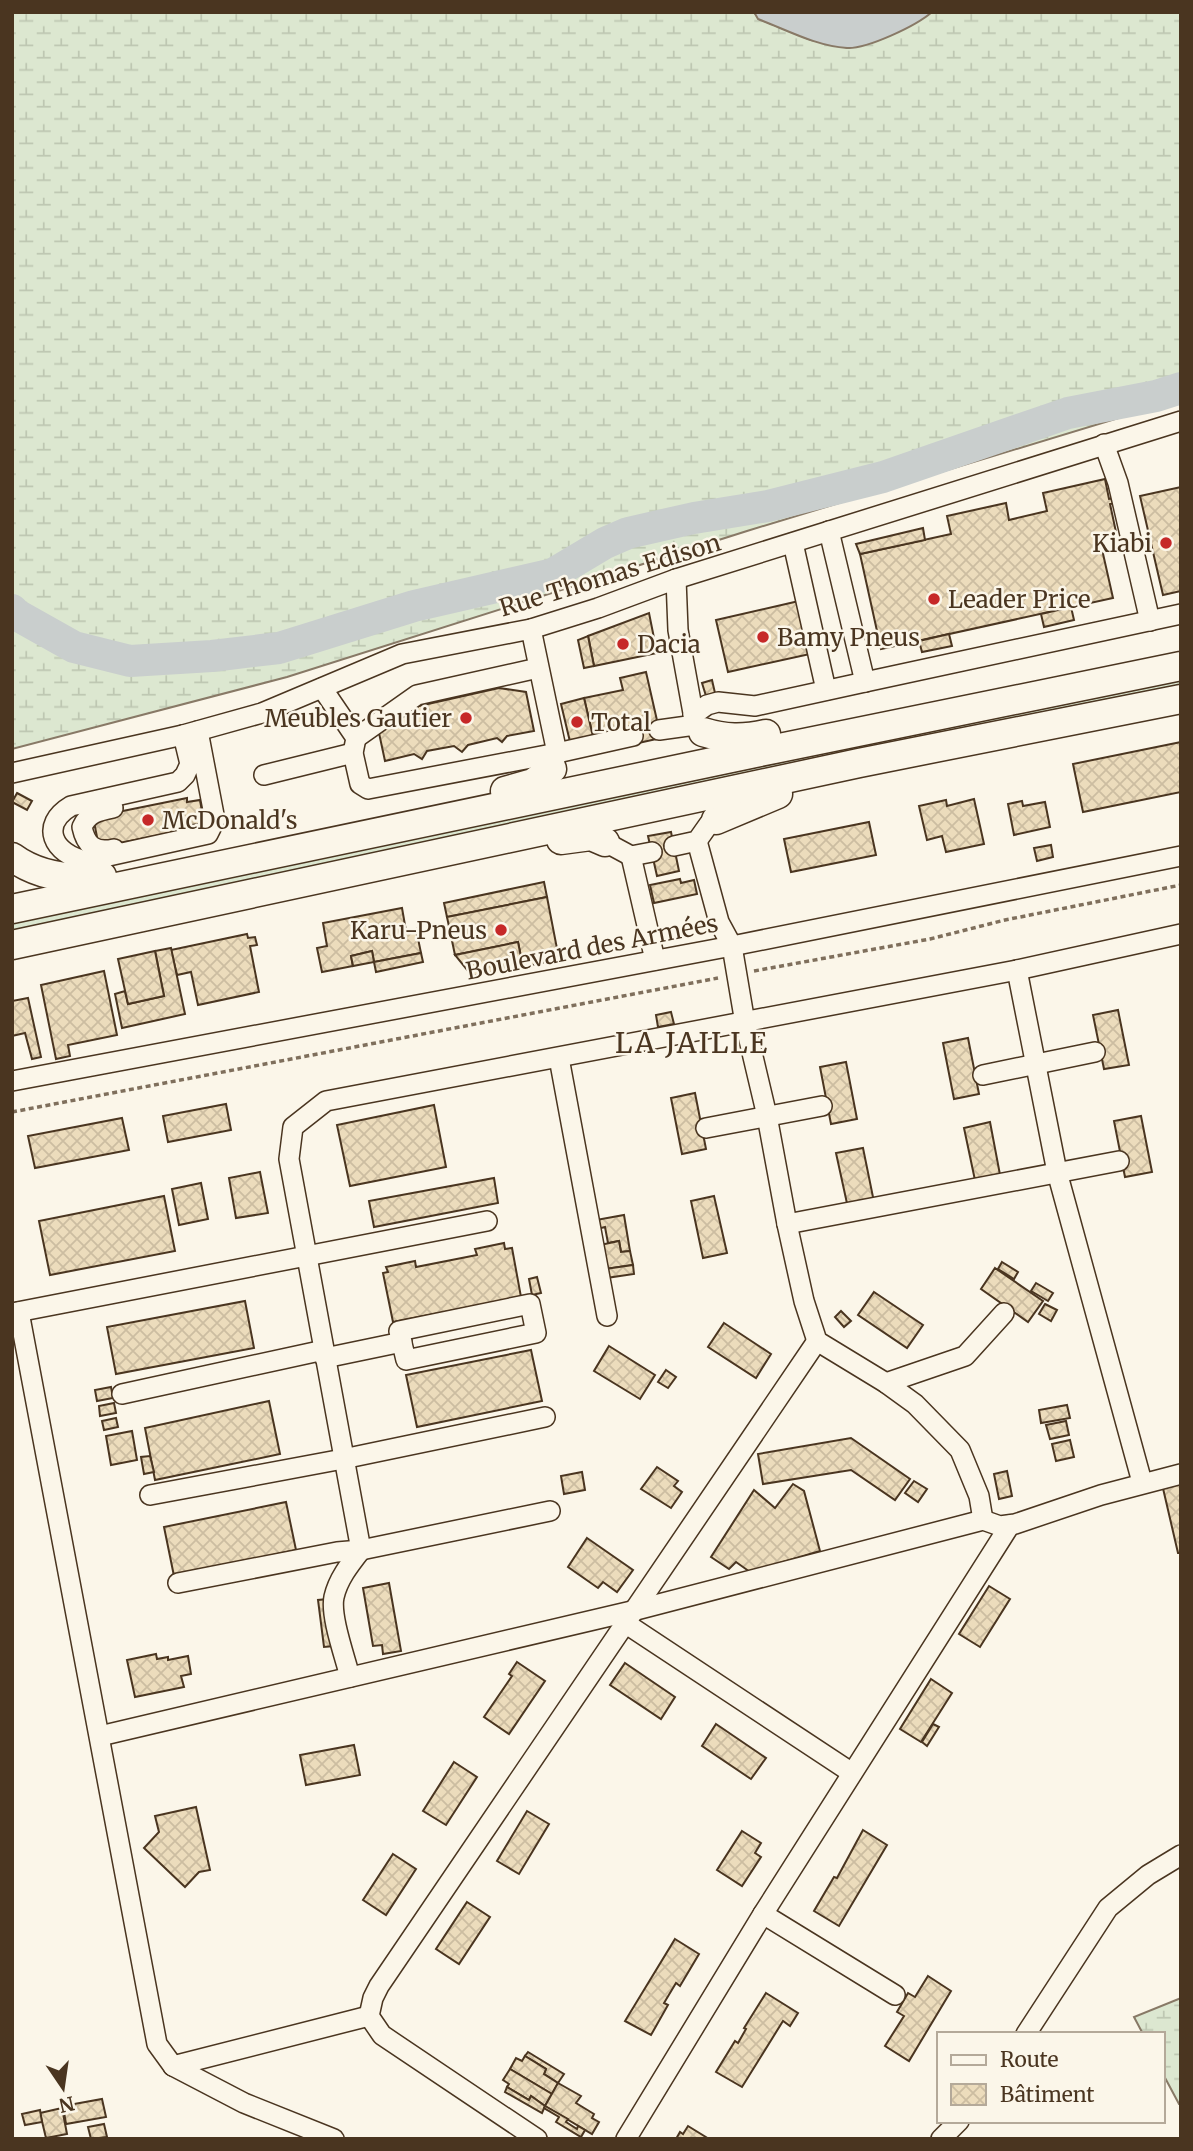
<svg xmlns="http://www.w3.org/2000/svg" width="1193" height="2151" viewBox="0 0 1193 2151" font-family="Merriweather,serif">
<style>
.grass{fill:#dce7d0;stroke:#887966;stroke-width:2}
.wetland{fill:url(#wetland-marsh);stroke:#887966;stroke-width:2}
.water{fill:#c9cecd;stroke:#887966;stroke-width:2}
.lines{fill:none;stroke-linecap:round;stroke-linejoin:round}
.river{stroke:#c9cecd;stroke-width:32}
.building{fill:url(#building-cross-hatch);stroke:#4a3520;stroke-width:2}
.minor-casing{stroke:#4a3520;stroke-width:22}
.highway-casing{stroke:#4a3520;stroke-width:31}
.path{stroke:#7f6f5c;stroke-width:3.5;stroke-dasharray:5 3.5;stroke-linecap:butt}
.minor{stroke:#fbf6e9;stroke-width:19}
.highway{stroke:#fbf6e9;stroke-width:28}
.poi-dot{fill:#c62828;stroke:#fbf6e9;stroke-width:2.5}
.labels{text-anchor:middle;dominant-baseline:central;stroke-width:5;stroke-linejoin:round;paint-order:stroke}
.poi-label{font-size:24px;fill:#4a3520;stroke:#fbf6e9;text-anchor:start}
.street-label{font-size:24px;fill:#4a3520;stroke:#fbf6e9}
.quarter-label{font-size:28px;letter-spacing:2px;fill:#4a3520;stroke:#fbf6e9}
</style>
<defs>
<pattern id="wetland-marsh" width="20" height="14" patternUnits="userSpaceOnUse" patternTransform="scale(1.75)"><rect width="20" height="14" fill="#dce7d0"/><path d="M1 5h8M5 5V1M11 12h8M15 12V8" fill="none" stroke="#bec7b2"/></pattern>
<pattern id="building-cross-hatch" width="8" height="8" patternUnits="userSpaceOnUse" patternTransform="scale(1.75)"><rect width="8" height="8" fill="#ecdcbc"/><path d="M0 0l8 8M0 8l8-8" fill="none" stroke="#ccbda1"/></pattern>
</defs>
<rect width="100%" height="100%" fill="#fbf6e9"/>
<path class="grass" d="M1181,673V686L12,933V920Z"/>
<g class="wetland">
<path d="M12,12H754L759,19L811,40L849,48L932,12H1181V399L747,531L287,677L12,749Z"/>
<path d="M1181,1998V2104H1179L1163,2074V2034H1143L1134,2017Z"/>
</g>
<path class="water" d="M754,12H932C916,26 867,49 847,48C816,46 787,30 758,19Z"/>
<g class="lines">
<path class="river" d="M12,610L17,615L74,647L130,661L212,656L279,648L414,606L553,574L605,543L628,533L694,518L768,506L883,477L1068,413L1156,396L1181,388"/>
</g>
<g class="building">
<path d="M1105,479L1109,499L1116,498L1118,503L1110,504L1116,532L1099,536L1113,598L881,649L860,554L951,534L947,516L1006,503L1009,520L1047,511L1043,493Z"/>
<path d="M1181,487V591L1163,595L1140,496Z"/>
<path d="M923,528L925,540L860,554L856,544Z"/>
<path d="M799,601L810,654L728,672L716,620Z"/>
<path d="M1071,607L1074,620L1044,627L1041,614Z"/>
<path d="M649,613L657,653L594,666L588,636Z"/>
<path d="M949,634L952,646L922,652L919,641Z"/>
<path d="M588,636L594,666L584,668L578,640Z"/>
<path d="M646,672L661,738L634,744L594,741L584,698L623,690L620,678Z"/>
<path d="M712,680L715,693L706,696L702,683Z"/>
<path d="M499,688L526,692L534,731L507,736L502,742L497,738L468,745L462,752L454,746L427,751L422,759L414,754L385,761L379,733L419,706Z"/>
<path d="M584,698L594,741L571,746L561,704Z"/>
<path d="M1181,742V792L1083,812L1073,764Z"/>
<path d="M17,793L32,801L27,810L12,802Z"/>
<path d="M187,798V802L200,800L204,823L191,825V829L99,847L93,817Z"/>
<path d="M974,799L984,844L946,852L942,836L927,840L919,806L946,800L947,806Z"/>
<path d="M1022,801L1023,806L1045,802L1050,827L1014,835L1008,804Z"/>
<path d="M869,822L876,855L791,872L784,839Z"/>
<path d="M671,832L679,871L657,876L648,836Z"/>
<path d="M1051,845L1053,857L1037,861L1034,848Z"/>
<path d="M680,879L681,883L694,880L697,894L654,903L650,885Z"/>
<path d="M544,882L547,897L447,917L444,903Z"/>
<path d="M547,897L559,959L523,967L518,942L455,955L447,917Z"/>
<path d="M402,908L406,931L416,929L421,953L374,962L372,951L351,956L353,966L322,972L317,948L327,946L323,923Z"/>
<path d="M247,934L248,938L255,937L257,945L250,946L259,992L198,1005L191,972L177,975L171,950Z"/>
<path d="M518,942L523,967L472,976L455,955Z"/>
<path d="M171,948L185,1014L122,1028L115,994L125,991L128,1004L164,996L155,951Z"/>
<path d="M155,951L164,996L128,1004L118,959Z"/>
<path d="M372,951L374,962L353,966L351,956Z"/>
<path d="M421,953L423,962L376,972L374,962Z"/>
<path d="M104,971L117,1035L68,1045L70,1056L56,1059L41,985Z"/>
<path d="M28,998L41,1057L32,1059L25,1033L12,1036V1001Z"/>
<path d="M1118,1010L1129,1065L1104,1069L1093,1015Z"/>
<path d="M671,1012L674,1024L658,1027L656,1015Z"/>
<path d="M968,1038L979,1094L954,1099L943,1043Z"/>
<path d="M846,1062L857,1119L831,1124L820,1067Z"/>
<path d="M695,1093L706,1149L682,1154L671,1098Z"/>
<path d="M226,1104L231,1130L168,1142L163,1116Z"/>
<path d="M434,1105L446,1167L350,1186L337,1125Z"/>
<path d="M1141,1116L1152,1172L1125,1177L1114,1121Z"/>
<path d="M122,1118L129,1150L35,1168L28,1136Z"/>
<path d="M990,1122L1001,1180L976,1185L964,1128Z"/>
<path d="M863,1148L874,1202L848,1208L836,1153Z"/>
<path d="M260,1172L268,1213L236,1218L229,1178Z"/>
<path d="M494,1178L498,1203L374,1227L369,1201Z"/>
<path d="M201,1183L208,1219L179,1225L172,1189Z"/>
<path d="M164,1196L175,1251L50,1275L39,1221Z"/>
<path d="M714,1196L727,1253L703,1258L691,1201Z"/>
<path d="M624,1215L630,1251L621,1252L619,1241L608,1243L605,1227L597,1229L596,1220Z"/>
<path d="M619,1241L621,1252L630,1251L633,1265L605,1269L600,1245Z"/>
<path d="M504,1243L505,1249L512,1248L521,1297L393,1322L383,1273L388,1272L386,1267L415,1261L416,1267L477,1255L475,1249Z"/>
<path d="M1002,1262L1018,1272L1014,1279L998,1269Z"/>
<path d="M633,1265L634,1274L606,1278L605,1269Z"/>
<path d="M995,1268L1043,1301L1028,1322L981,1289Z"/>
<path d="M537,1277L541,1293L532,1295L529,1279Z"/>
<path d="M1036,1283L1053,1293L1048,1301L1031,1291Z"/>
<path d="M874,1292L923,1325L907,1348L858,1315Z"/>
<path d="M245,1301L254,1348L116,1374L107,1327Z"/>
<path d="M1045,1304L1057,1310L1051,1321L1039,1314Z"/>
<path d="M841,1311L851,1321L844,1327L835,1317Z"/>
<path d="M724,1323L771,1354L756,1378L708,1347Z"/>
<path d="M609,1346L655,1375L640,1399L594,1371Z"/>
<path d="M531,1350L542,1401L417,1427L406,1375Z"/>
<path d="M666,1370L676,1377L668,1388L658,1382Z"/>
<path d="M111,1387L113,1398L97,1401L95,1390Z"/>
<path d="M269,1401L280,1454L155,1480L145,1428Z"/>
<path d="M114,1403L116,1413L100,1416L99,1406Z"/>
<path d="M1067,1405L1070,1418L1041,1423L1039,1410Z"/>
<path d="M116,1418L118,1427L104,1430L102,1421Z"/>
<path d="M1066,1421L1069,1435L1050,1439L1046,1425Z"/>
<path d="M132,1431L137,1460L111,1465L106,1436Z"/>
<path d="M851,1438L910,1479L895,1500L851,1470L763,1484L758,1454Z"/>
<path d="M1070,1440L1074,1457L1056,1461L1052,1444Z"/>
<path d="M150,1456L154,1472L144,1474L141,1457Z"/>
<path d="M657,1467L678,1481L674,1486L682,1492L671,1508L641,1489Z"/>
<path d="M1007,1471L1012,1496L999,1499L994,1474Z"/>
<path d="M582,1472L585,1490L564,1494L561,1476Z"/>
<path d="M1181,1480V1553H1178L1162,1484Z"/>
<path d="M914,1481L927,1489L918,1502L905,1493Z"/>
<path d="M793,1484L804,1491L820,1551L750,1572L736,1562L729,1569L711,1557L754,1490L775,1508Z"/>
<path d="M286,1502L296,1550L174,1576L164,1527Z"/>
<path d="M587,1538L633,1570L617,1592L603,1582L598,1588L568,1567Z"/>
<path d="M389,1583L401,1651L383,1654L382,1645L373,1646L363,1588Z"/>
<path d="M989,1586L1010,1599L980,1647L959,1634Z"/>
<path d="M328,1599L334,1646L324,1647L318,1600Z"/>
<path d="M156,1654L157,1659L168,1657V1660L188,1656L191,1674L181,1676L184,1687L135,1697L127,1660Z"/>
<path d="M517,1662L545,1681L509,1734L484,1717L512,1676L509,1674Z"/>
<path d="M625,1663L675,1697L661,1719L610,1685Z"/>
<path d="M931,1679L952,1693L921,1742L900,1729Z"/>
<path d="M716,1724L766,1758L751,1779L702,1746Z"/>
<path d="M933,1724L939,1727L927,1746L922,1742Z"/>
<path d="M354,1745L360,1775L306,1785L300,1755Z"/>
<path d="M454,1762L477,1777L446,1825L423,1811Z"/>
<path d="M196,1807L210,1870L199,1872L185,1887L144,1848L159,1832L155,1816Z"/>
<path d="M527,1811L549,1824L519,1874L497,1861Z"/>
<path d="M863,1830L887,1845L839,1926L814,1911L834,1877L837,1878Z"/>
<path d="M742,1831L761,1843L755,1853L761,1857L742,1886L717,1870Z"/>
<path d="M393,1854L416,1869L386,1915L363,1900Z"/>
<path d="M467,1902L490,1917L459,1964L436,1949Z"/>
<path d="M675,1939L699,1954L680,1986L676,1983L664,2003L668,2005L651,2035L625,2021Z"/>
<path d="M928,1976L951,1991L909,2061L885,2046L904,2016L897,2012L908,1993L915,1997Z"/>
<path d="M766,1993L798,2013L790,2026L783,2021L742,2087L716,2072L735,2041L738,2043L746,2029L744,2028Z"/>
<path d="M528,2052L564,2074L558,2083L544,2074L546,2069L525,2056Z"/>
<path d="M525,2056L546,2069L544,2074L558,2083L552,2094L510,2069L516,2058L522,2061Z"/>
<path d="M510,2069L552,2094L545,2106L531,2096L529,2100L507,2087L509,2084L503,2080Z"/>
<path d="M558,2083L581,2096L576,2103L594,2114L592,2118L599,2122L592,2134L545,2106Z"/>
<path d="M507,2087L529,2100L531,2096L545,2106L542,2113L505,2092Z"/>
<path d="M102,2099L106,2117L66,2124L63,2106Z"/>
<path d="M545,2106L568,2119L566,2122L577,2129L578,2126L585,2130L581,2137L556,2122L559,2117L544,2108Z"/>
<path d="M62,2108L67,2134L46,2138L40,2113Z"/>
<path d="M40,2110L42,2122L25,2125L22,2114Z"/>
<path d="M104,2124L107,2137L91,2139L88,2127Z"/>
<path d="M688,2126L709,2139H676L680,2132L683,2134Z"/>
</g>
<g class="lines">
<g class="minor-casing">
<g id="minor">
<path d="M1104,444L1118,483L1150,621"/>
<path d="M829,531L865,682L1181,614"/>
<path d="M793,543L826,690"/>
<path d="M676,579L678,630L695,724"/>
<path d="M531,629L557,753L553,765"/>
<path d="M322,688L356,738L353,753L360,784L368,789L557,753L633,736"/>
<path d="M693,715L707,705L718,702L755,706L865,682"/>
<path d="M659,730L695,725"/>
<path d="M183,735L190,764L185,775L178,782L71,806C39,825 53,854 86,861L208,834L215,820L198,731"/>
<path d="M356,738L417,695L538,668"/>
<path d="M12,773L183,735L262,713L402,654L531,629L598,608L676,579L1181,421"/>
<path d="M264,775L353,753"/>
<path d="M113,808C98,811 88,813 82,827C86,846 95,853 114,849"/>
<path d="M697,841L719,922L732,946L745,1023L767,1116L787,1224L804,1301L817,1341L886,1383L915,1404L960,1450L979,1496L983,1520"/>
<path d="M605,842L631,856L652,852"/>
<path d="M674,846L697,841L709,824L716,820"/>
<path d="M631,856L655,960"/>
<path d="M1017,970L1057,1172L1142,1482"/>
<path d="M559,1058L607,1316"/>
<path d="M983,1075L1095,1052"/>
<path d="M12,1081L732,946L1181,856"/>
<path d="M706,1128L822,1106"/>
<path d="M787,1224L1119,1161"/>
<path d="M530,1304L536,1333L406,1360L399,1331Z"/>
<path d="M19,1312L157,2044L173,2066L244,2103L334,2139"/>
<path d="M12,1313L487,1221"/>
<path d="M325,1358L402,1342"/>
<path d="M886,1383L965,1356L1004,1313"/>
<path d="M122,1394L324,1350"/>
<path d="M150,1495L343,1459L545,1417"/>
<path d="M178,1583L337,1552L361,1550L550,1511"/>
<path d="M625,1623L852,1773"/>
<path d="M350,1677C345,1657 330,1616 334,1597C338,1579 350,1564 361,1550L289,1159L293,1127L326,1101L1017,970L1181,934"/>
<path d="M100,1736L636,1610L983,1520L1000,1526L1015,1524L1101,1495L1181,1474"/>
<path d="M763,1914L895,1995"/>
<path d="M1026,2034L1108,1908L1148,1875L1181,1855"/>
<path d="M173,2066L369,2016"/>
<path d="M537,2139L382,2035L369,2016L373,1998L379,1986L817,1341"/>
<path d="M626,2139L763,1914L1010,1525"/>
<path d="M941,2139L959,2121"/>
</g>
</g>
<g class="highway-casing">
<g id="highway">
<path d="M703,732C726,739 743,739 766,734"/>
<path d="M505,791L533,783L552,769"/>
<path d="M716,820L778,794"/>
<path d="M561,840L591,836L605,842"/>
<path d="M12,857C38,876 71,880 102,876"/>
<path d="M12,909L755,753L1181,666"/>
<path d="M12,945L859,763L1181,699"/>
</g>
</g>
<g class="path">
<path d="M754,971L930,939L1005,920L1181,885"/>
<path d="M12,1112L718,978"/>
</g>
<use href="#minor" class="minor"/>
<use href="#highway" class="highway"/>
</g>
<g class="poi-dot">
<circle cx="1166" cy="543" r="7"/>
<circle cx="934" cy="599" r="7"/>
<circle cx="763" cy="637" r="7"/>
<circle cx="623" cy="644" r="7"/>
<circle cx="466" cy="718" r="7"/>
<circle cx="577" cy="722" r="7"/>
<circle cx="148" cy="820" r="7"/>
<circle cx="501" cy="930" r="7"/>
</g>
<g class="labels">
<g class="poi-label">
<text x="1152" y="543" text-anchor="end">Kiabi</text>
<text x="948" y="599">Leader Price</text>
<text x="777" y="637">Bamy Pneus</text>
<text x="637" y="644">Dacia</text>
<text x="452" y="718" text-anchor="end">Meubles Gautier</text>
<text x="591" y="722">Total</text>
<text x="162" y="820">McDonald's</text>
<text x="487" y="930" text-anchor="end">Karu-Pneus</text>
</g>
<g class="street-label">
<text transform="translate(610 575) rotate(-17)">Rue Thomas Edison</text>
<text transform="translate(592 947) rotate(-11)">Boulevard des Armées</text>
</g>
<g class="quarter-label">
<text x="692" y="1043">LA JAILLE</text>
</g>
</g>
<rect width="1193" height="2151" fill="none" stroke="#4a3520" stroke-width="28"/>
<rect x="937" y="2032" width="228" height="91" fill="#fbf6e9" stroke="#b4a999" stroke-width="2"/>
<rect x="951" y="2055" width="35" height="10" fill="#fbf6e9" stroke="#b4a999" stroke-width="2"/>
<text x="1000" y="2067" font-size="21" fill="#4a3520">Route</text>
<rect x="951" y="2084" width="35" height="21" fill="url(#building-cross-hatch)" stroke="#b4a999" stroke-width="2"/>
<text x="1000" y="2102" font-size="21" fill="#4a3520">Bâtiment</text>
<g transform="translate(63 2088) rotate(167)" stroke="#fbf6e9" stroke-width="5" paint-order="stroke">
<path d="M0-5L12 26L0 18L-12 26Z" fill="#4a3520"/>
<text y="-10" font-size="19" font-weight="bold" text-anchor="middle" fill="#4a3520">N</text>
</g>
</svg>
